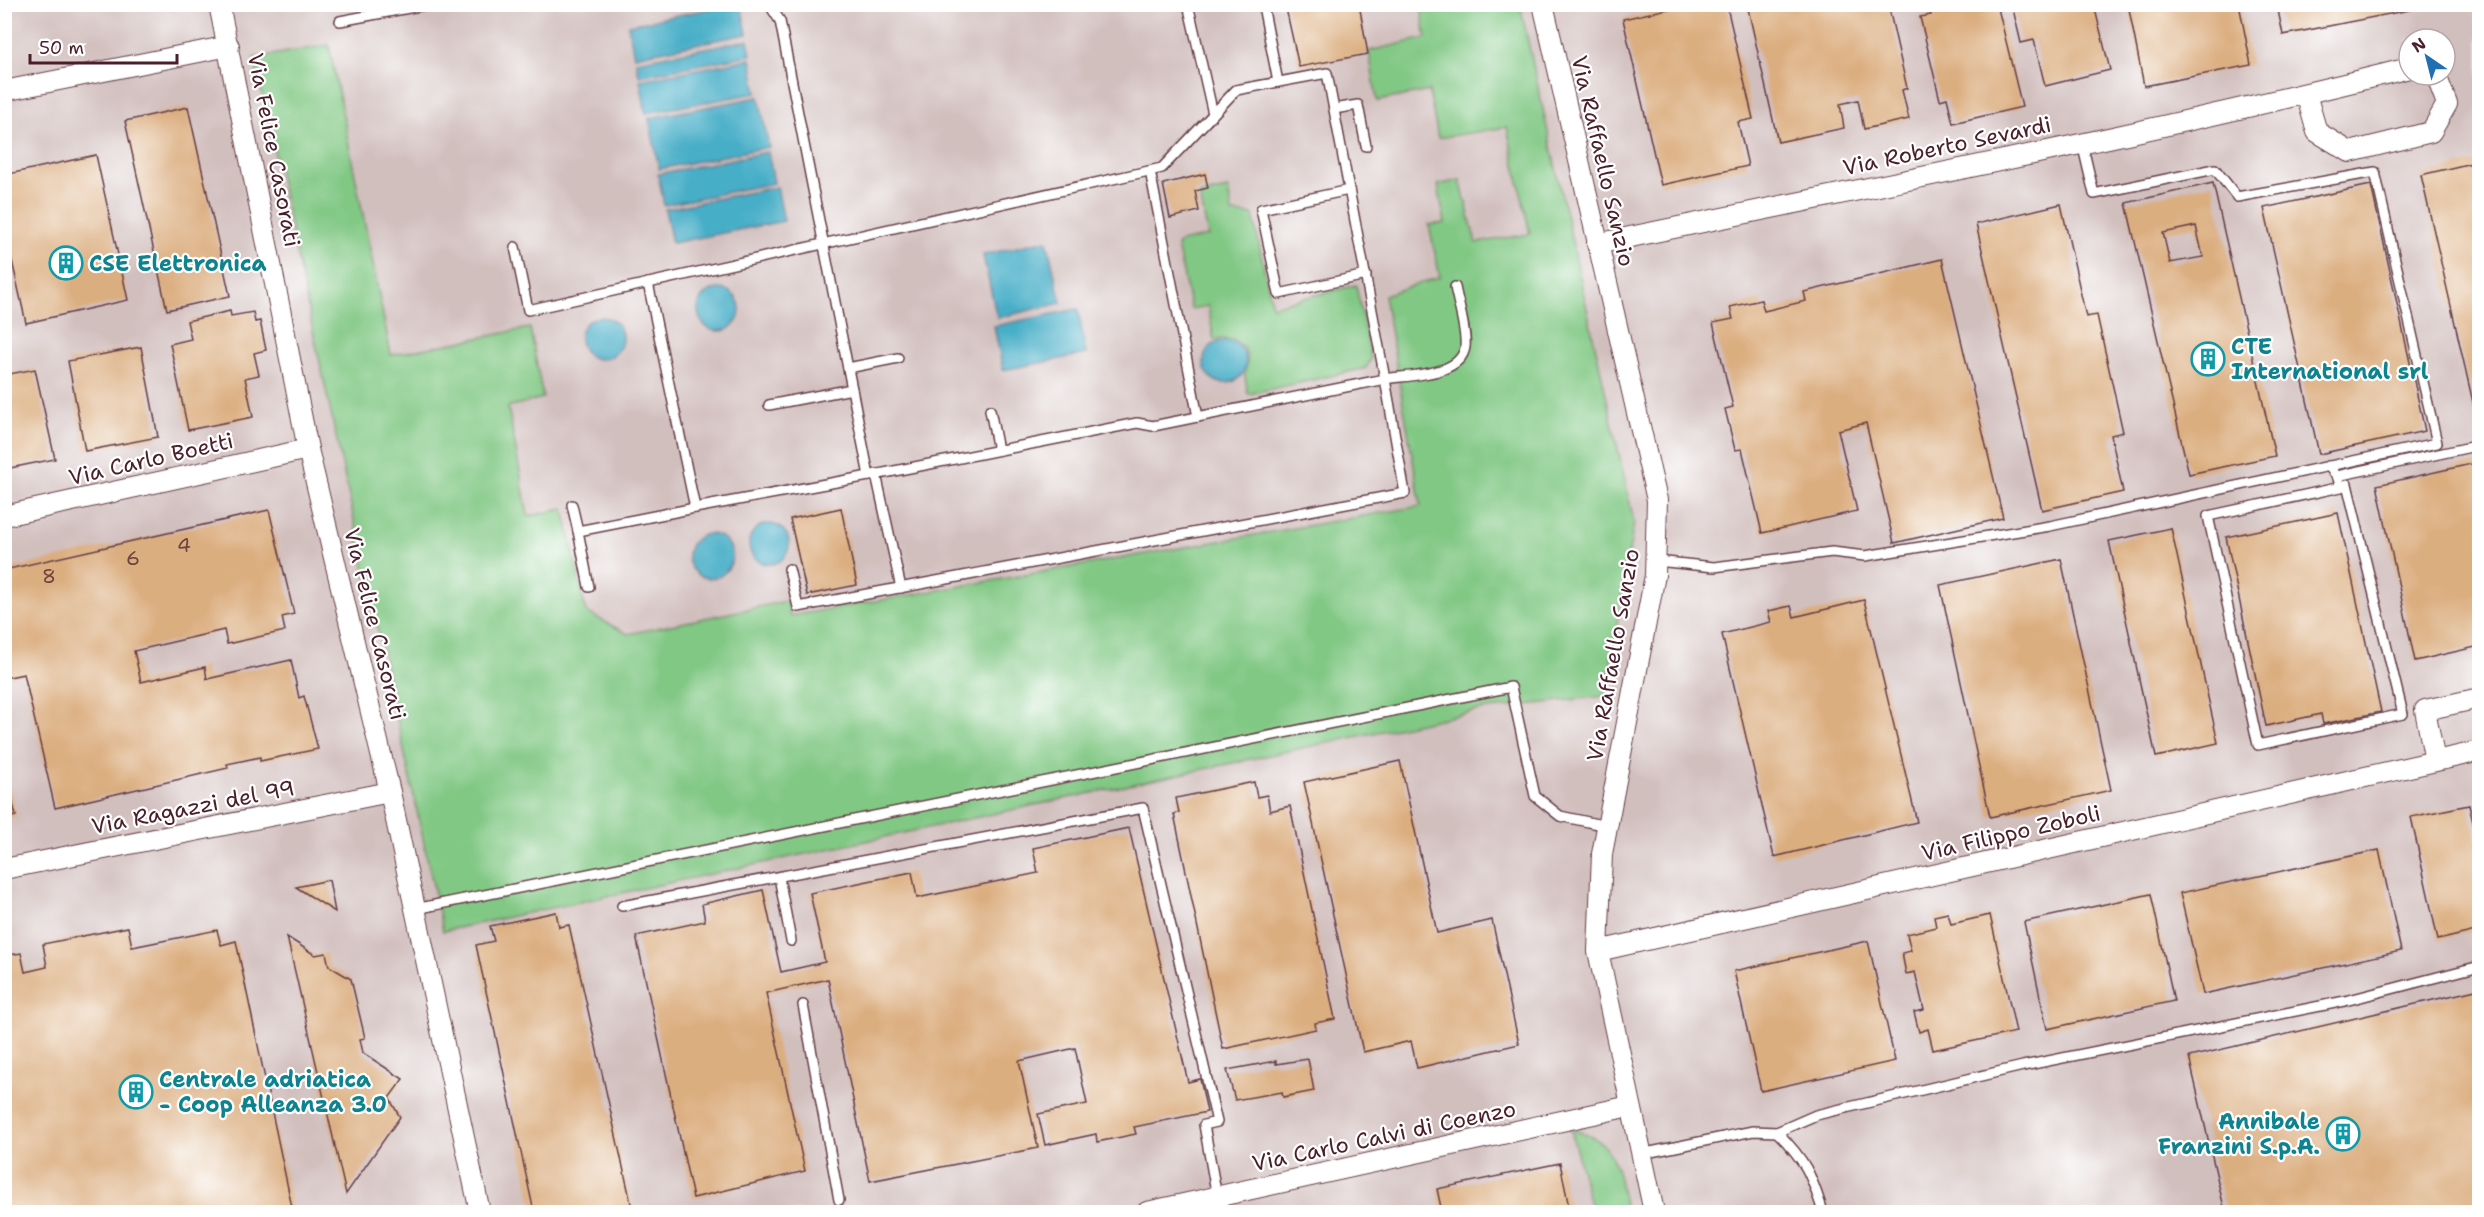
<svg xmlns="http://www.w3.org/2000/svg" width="2484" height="1217" viewBox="0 0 2484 1217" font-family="'Shantell Sans',sans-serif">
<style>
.industrial{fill:#d1bfbe;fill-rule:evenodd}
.green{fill:#81c884;stroke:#667458;stroke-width:1.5}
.water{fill:#47aec7;stroke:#486679;stroke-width:1.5}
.building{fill:#dbae80;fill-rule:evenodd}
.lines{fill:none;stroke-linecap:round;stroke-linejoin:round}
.service-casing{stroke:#643e46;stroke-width:12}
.minor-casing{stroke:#643e46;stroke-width:22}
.service{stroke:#fff;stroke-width:9}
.minor{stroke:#fff;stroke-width:20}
.labels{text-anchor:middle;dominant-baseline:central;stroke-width:4.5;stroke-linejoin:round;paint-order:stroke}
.number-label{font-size:20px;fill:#6e4340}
.street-label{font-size:22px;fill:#4a1f2b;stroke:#fff}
.culture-label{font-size:22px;font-weight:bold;fill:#0d838f;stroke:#fff;text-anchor:start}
</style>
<rect width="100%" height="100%" fill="#fff"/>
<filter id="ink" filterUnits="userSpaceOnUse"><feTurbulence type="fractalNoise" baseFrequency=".0167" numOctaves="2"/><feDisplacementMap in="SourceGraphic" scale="12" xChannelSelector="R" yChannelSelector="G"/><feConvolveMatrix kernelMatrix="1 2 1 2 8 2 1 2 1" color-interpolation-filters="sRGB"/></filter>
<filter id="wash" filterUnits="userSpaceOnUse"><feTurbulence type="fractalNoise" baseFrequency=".008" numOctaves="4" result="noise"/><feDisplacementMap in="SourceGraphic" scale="24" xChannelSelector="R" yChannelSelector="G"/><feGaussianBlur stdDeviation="1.35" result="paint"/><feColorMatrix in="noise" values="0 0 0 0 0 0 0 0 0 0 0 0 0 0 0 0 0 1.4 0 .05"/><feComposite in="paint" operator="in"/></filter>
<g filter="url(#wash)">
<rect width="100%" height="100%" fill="#faefe2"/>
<path class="industrial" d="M5,5H2479V1212H1626L1613,1161L1605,1145L1592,1135L1571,1130L1592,1212H5ZM2409,39H2445V75H2409Z"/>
<g class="green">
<path d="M1421,5H1520L1634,522L1605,696L1481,710L443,931L254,58L329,45L391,355L530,328L543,398L508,407L528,516L564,509L586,612L628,634L787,601L790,616L1421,506L1384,295L1440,277L1429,225L1445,223L1438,185L1460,180L1476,243L1530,234L1507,127L1438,138L1429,91L1377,101L1369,51L1426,38Z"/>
<path d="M1228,189L1232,213L1253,215L1272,306L1356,285L1371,359L1366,368L1248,394C1247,388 1245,380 1245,374C1245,368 1249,361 1247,355C1243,340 1227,337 1214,340L1208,306L1191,309L1177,246L1181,242L1208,236L1200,195Z"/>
<path d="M1571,1130C1619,1138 1616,1172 1626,1212H1592Z"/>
</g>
<g class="water">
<path d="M729,5H741L747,34L634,56L628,25Z"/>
<path d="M748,40L751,55L639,76L636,61Z"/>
<path d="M751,59L757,93L646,113L640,80Z"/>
<path d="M759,97L769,147L659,169L649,118Z"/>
<path d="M768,152L774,183L664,205L658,174Z"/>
<path d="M777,187L784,221L672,243L665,209Z"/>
<path d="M1047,240L1061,303L997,318L983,255Z"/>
<circle cx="719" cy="310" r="21"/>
<path d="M1078,309L1086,354L1003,370L994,326Z"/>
<circle cx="601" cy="338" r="21"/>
<circle cx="1225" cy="362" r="21"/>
<circle cx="769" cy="544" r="20"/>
<circle cx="710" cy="556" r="22"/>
</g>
<g id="blocks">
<g class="building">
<path d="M1285,4H1359L1368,54L1299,67Z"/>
<path d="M1676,4H1734L1727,7L1753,119L1738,122L1748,166L1661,185L1623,19L1677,7Z"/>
<path d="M1747,4H1888L1907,88L1902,90L1909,119L1864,129L1858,100L1840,104L1844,128L1778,142Z"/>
<path d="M1928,4H1997L2022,107L1953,123L1947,98L1940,100L1920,17L1931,15Z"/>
<path d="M2128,4H2239L2251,65L2144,86Z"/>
<path d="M2012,5H2094L2110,70L2045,86L2034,40L2021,43Z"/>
<path d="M2277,5H2430V6L2283,35Z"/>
<path d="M188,107L230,296L167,310L125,121Z"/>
<path d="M96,155L128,300L26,323L4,225V175Z"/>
<path d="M2480,161V420H2477L2421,175Z"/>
<path d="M1205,174L1208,188L1195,191L1199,211L1170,218L1163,184Z"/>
<path d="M2213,183L2275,456L2189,474L2126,203ZM2196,226L2203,257L2170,263L2163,233Z"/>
<path d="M2371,185L2425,431L2319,454L2264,208Z"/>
<path d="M2061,204L2086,317L2097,315L2123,432L2111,435L2123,492L2042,510L1976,224Z"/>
<path d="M1942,259L2003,518L1894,543L1866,423L1838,430L1857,511L1762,533L1742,449L1735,450L1725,409L1733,407L1713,323L1733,319L1730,307L1761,300L1764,311L1806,301L1804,292Z"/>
<path d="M230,311L231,316L253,312L255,322L260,321L266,350L254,353L259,375L245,378L253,417L188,430L170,344L191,339L187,321Z"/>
<path d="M141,347L158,437L85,451L68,361Z"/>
<path d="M35,369L55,459L5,469L4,375Z"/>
<path d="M2480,462V646L2415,661L2377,485Z"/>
<path d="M841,508L857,585L807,595L790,519Z"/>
<path d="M269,510L294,614L282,617L285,631L227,644L224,630L134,651L141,682L205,667L207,679L291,660L299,698L304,696L318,749L260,761V757L227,764L228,768L55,808L24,674L4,678V570Z"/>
<path d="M2338,513L2381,712L2323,724L2321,714L2266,726L2226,537Z"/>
<path d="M2171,528L2218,743L2156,757L2109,541Z"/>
<path d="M2061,559L2111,790L1990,817L1940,585Z"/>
<path d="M1864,600L1917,822L1774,857L1722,634L1771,622L1768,611L1791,606L1794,617Z"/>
<path d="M1400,761L1437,933L1492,920L1519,1044L1417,1068L1411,1041L1363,1052L1304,782Z"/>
<path d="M4,769L16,816L4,819Z"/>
<path d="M1254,782L1257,797L1267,795L1270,811L1290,806L1335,1019L1315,1023L1316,1029L1223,1049L1174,814L1179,813L1176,798Z"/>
<path d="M2469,805L2480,853V930L2438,940L2411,817Z"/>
<path d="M1129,828L1188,1082L1200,1079L1207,1112L1134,1127L1136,1134L1097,1142L1096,1134L1045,1145L1038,1114L1087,1104L1075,1048L1019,1061L1038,1148L870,1181L828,979L766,993L805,1171L693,1198L636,936L705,921L702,904L763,890L781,972L825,962L810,893L912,872L917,898L1038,873L1033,848Z"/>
<path d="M2379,850L2401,951L2203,994L2180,893Z"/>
<path d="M329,880L335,912L296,887Z"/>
<path d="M2151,894L2174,1001L2047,1029L2024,922Z"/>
<path d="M556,912L559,927L569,925L633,1212H534L476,945L494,941L490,926Z"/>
<path d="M1948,913L1951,924L1990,915L2016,1032L1933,1050L1928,1029L1919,1032L1914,1012L1924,1010L1915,972L1906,974L1902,953L1911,951L1907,934L1936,927L1934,916Z"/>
<path d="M128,927L132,947L217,930L221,945L236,941L293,1212H4V956L21,953L25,972L47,967L43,944Z"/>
<path d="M287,937L315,955L326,953L329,966L351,979L365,1038L360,1039L363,1053L403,1079L389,1098L400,1117L346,1194Z"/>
<path d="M1868,941L1895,1061L1761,1091L1734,971Z"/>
<path d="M2480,989V1212H2435V1211L2225,1212L2189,1057Z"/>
<path d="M1308,1059L1314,1091L1283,1097L1282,1092L1235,1100L1227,1070L1276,1061V1064Z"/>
<path d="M1560,1163L1570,1212H1442L1437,1189Z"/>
</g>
</g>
</g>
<g filter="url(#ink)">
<use href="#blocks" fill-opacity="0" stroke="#643e46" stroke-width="1.5"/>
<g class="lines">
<g class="service-casing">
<g id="service">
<path d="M1188,4L1213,114"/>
<path d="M1264,11L1278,82"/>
<path d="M340,21L430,4"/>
<path d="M1334,109L1358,105L1366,146"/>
<path d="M1150,171L1198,417"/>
<path d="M1349,190L1261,209L1279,294L1366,275"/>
<path d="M515,247L528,310L1162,168L1236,90L1327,73L1385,379L1153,426L1137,423L869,476L780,21L769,4"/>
<path d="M648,283L695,508L869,476"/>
<path d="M848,368L898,358"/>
<path d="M769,405L852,389"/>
<path d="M990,410L998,450"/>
<path d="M2328,466L2337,476L2341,487L2208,516L2258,745L2403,714L2347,484L2341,487"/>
<path d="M876,474L901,588"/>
<path d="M2337,476L2480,445"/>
<path d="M572,505L578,531"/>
<path d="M1657,561L1714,567L1832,552L1865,556L2050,526L2437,443L2375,172L2237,197L2215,169L2094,194L2082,143"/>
<path d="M789,569L798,607L1405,493L1385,379C1409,375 1461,376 1465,347C1467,332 1458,303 1455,287"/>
<path d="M589,587L578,531L695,508"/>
<path d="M779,877L791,941"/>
<path d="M622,906L1143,808L1217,1122L1204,1125L1217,1197"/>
<path d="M415,909L1511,687L1535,796L1560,816L1607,826"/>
<path d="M803,1005L839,1200"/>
<path d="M1777,1132C1806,1161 1811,1174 1823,1212"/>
<path d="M1641,1154L1753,1131L1777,1132L1816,1115L2023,1066L2345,1001L2480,966"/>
</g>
</g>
<g class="minor-casing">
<g id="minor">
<path d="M219,4L308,449L390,792L480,1212"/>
<path d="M1543,4L1657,500L1655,575L1602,854L1598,951L1654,1212"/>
<path d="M4,91L229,46"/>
<path d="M2306,94L2317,132L2350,152L2431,132L2447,104L2436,75"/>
<path d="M1597,244C1868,187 2141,136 2409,68"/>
<path d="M4,516L308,449"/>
<path d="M2435,761L2425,710L2480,698"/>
<path d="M4,869L390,792"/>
<path d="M1598,951L2480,751"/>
<path d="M1147,1212L1630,1106"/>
</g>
</g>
<use href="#service" class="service"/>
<use href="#minor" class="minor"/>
</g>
</g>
<defs>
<g id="building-ring" transform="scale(1.725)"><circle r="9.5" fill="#fff" stroke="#0f9aa8" stroke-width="1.5"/><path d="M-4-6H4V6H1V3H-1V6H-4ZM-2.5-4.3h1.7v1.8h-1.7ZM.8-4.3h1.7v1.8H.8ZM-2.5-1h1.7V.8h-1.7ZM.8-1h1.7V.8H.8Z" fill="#0f9aa8"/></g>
</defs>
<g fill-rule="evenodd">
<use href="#building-ring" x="66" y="263"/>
<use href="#building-ring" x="2208" y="359"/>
<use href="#building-ring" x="136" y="1092"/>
<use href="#building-ring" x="2343" y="1134"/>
</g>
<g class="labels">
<g class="number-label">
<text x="184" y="545">4</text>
<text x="133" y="558">6</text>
<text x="49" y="576">8</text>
</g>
<g class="street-label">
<text transform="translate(1947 146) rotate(-12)">Via Roberto Sevardi</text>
<text transform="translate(274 150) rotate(79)">Via Felice Casorati</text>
<text transform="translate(1603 161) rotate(77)">Via Raffaello Sanzio</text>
<text transform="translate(151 459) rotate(-13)">Via Carlo Boetti</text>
<text transform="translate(375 624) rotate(76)">Via Felice Casorati</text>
<text transform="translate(1613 655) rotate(-80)">Via Raffaello Sanzio</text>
<text transform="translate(193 807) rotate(-11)">Via Ragazzi del 99</text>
<text transform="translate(2011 833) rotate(-13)">Via Filippo Zoboli</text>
<text transform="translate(1384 1136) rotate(-12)">Via Carlo Calvi di Coenzo</text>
</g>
<g class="culture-label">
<text x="89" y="263">CSE Elettronica</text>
<text x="2231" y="346">CTE<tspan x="2231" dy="25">International srl</tspan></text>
<text x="159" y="1079">Centrale adriatica<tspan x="159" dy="25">- Coop Alleanza 3.0</tspan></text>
<text x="2320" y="1121" text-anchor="end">Annibale<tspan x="2320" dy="25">Franzini S.p.A.</tspan></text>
</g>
</g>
<rect width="2484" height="1217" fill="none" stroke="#fff" stroke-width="24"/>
<g transform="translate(2427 57) rotate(325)"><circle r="28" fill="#ffffff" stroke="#b7a5aa" stroke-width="1.5"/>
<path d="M0-4.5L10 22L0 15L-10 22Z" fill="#1f6fb2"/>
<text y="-9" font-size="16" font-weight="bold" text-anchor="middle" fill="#4a1f2b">N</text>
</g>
<path d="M30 54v9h147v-9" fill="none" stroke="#4a1f2b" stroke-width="3"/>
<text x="39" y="54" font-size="18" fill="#4a1f2b" stroke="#ffffff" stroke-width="4.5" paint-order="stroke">50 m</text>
</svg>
